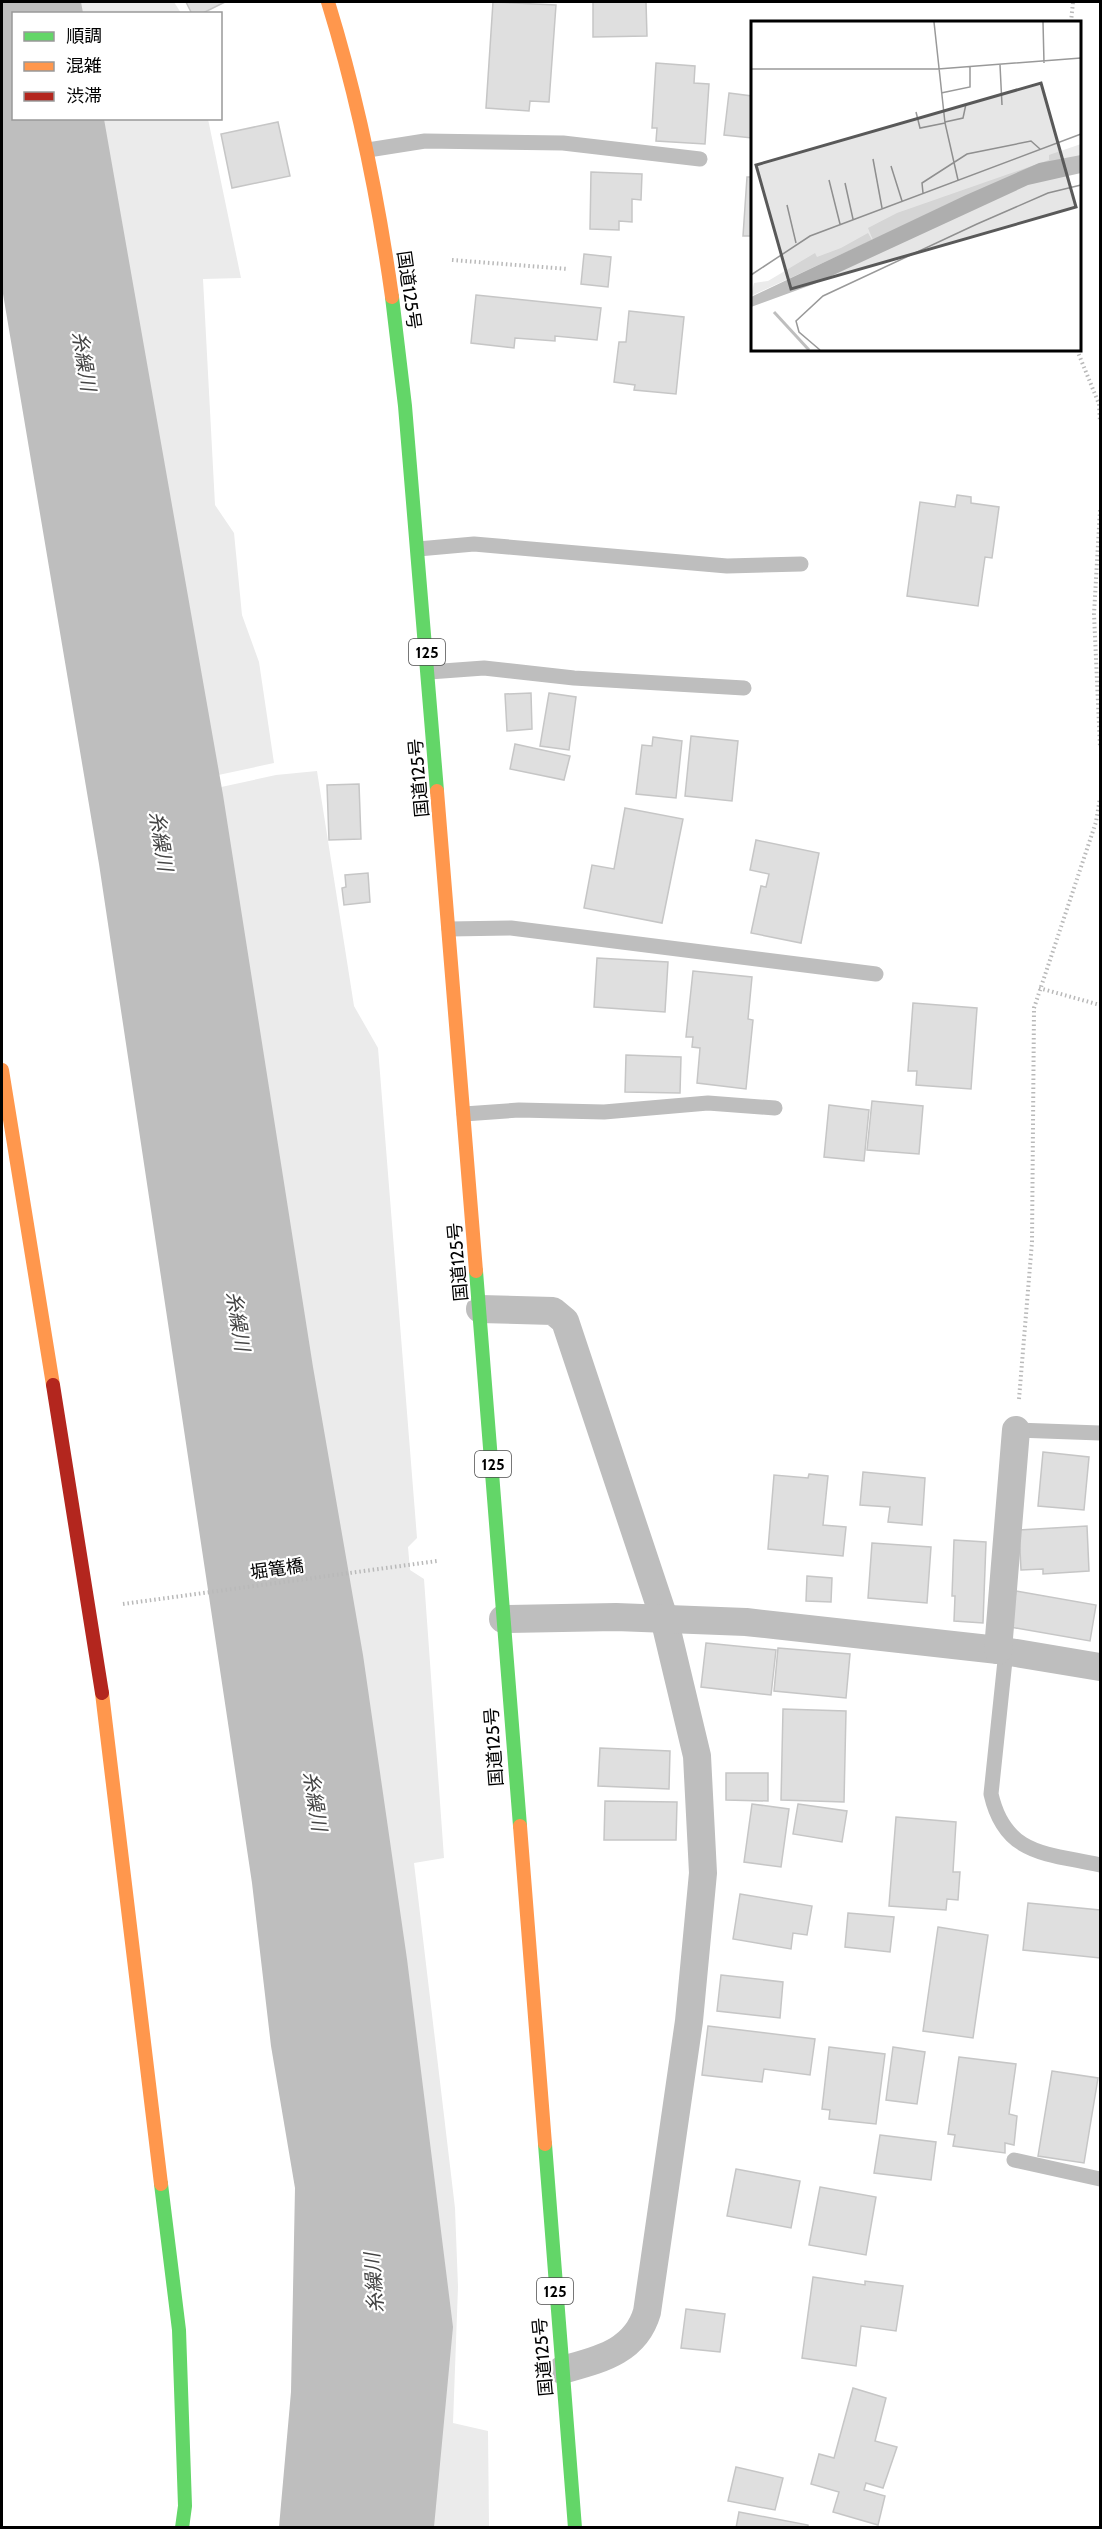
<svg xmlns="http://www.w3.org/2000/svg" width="1102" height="2529" viewBox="0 0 1102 2529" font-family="Cabin,'Noto Sans JP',sans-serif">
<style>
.green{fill:#ebebeb}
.water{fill:#bebebe}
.building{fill:#dfdfdf;stroke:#c6c6c6;stroke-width:1.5}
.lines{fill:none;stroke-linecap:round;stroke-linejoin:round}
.path{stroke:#b9b9b9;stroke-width:4;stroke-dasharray:1.5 3;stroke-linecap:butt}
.lane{stroke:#bebebe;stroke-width:15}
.street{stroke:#bebebe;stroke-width:28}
.fast{stroke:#63d668;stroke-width:14}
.slow{stroke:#ff974d;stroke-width:14}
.jam{stroke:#b3261e;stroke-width:14}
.labels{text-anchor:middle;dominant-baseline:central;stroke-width:4.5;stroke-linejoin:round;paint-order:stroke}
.shield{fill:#fff;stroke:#4c4c4c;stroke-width:1.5}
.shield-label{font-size:16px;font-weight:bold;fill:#000}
.street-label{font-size:18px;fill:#000;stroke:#fff}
.water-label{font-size:20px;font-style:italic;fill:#434343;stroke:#fff}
.inset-river{fill:none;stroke:#bebebe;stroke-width:3}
.inset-road{fill:none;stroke:#999;stroke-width:1.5}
.view{fill:#595959;fill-opacity:0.15;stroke:#595959;stroke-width:3}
.inset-edge{fill:none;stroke:#000;stroke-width:3}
</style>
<rect width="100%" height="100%" fill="#fff"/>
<g class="green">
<path d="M76,2H174L181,13H78Z"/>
<path d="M96,119H208L241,278L203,279L215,505L234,533L242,615L259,662L274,763L209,777Z"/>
<path d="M317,771L354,1006L378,1048L417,1538L408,1547L410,1570L424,1579L444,1858L414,1863L455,2208L458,2287L453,2423L488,2431L489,2527H421L212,789L276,775Z"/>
</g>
<path class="water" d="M2,2H81L83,13L14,14V118L104,119L223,795L313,1367L363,1655L407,1959L453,2327L434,2527H279L291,2392L295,2188L271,2046L252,1883L99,864L2,288Z"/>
<g class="building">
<path d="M186,2H225L201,14H192Z"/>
<path d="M493,2L556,5L549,102L530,101L529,111L486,108Z"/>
<path d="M593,2H646L647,36L593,37Z"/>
<path d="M656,63L695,66L694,83L709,84L705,144L656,141L657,128H652Z"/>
<path d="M729,93L752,96V138L724,135Z"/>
<path d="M278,122L290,176L232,188L221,134Z"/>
<path d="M591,172L642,174L641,200L632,199V222L619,221V230L590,229Z"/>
<path d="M747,177H752V236H743Z"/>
<path d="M584,254L611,257L608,287L581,284Z"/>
<path d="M476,295L601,308L597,340L555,336V341L515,338L514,348L471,343Z"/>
<path d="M629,311L684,317L676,394L634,390L635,385L614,382L619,342H626Z"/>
<path d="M957,495L971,497V503L999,507L992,558L985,557L978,606L907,596L920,502L955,507Z"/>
<path d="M531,693L532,729L507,731L505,694Z"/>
<path d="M549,693L576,697L569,750L540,746Z"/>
<path d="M691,736L738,741L732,801L685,796Z"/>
<path d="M653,737L682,741L676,798L636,794L642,745L652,746Z"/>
<path d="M515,744L570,756L564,780L510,769Z"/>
<path d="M359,784L361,839L329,840L327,785Z"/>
<path d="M625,808L683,819L662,923L584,908L592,865L614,869Z"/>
<path d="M756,840L819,853L801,943L751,933L761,886L766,887L769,874L750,870Z"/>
<path d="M368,873L370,902L344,905L342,888L346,887L345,875Z"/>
<path d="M597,958L668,962L665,1012L594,1007Z"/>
<path d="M693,971L752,977L748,1019L753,1020L746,1089L697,1083L700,1048L692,1047L693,1037H686Z"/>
<path d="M913,1003L977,1008L971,1089L916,1085L917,1071H908Z"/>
<path d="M626,1055L681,1057L680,1093L625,1092Z"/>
<path d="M872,1101L923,1106L919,1154L867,1150Z"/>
<path d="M829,1105L869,1110L864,1161L824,1157Z"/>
<path d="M1043,1452L1089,1457L1084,1510L1038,1506Z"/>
<path d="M863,1472L925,1478L922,1525L888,1522L890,1507L860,1505Z"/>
<path d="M809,1474L828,1476L823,1525L846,1527L843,1556L768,1549L774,1475L808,1478Z"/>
<path d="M1087,1526L1089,1571L1043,1574V1569L1021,1570L1019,1530Z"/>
<path d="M954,1540L986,1542L983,1623L954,1621L955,1596H952Z"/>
<path d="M872,1543L931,1547L927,1603L868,1598Z"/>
<path d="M807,1576L832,1578L831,1602L806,1601Z"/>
<path d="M1016,1591L1096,1605L1090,1641L1010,1627Z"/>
<path d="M706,1643L776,1650L771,1695L701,1687Z"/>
<path d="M778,1648L850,1654L846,1698L774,1691Z"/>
<path d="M783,1709L846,1711L844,1802L781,1800Z"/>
<path d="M600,1748L670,1751L669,1789L598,1786Z"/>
<path d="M726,1773H768V1801L726,1800Z"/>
<path d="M605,1801L677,1802L676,1840H604Z"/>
<path d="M752,1804L789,1809L781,1867L744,1862Z"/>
<path d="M798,1804L847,1811L842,1842L793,1834Z"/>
<path d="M896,1817L956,1822L953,1872H960L958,1900L947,1899L946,1910L889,1906Z"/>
<path d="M740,1894L812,1906L807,1935L793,1933L791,1949L733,1939Z"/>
<path d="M1028,1903L1100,1910V1958L1023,1950Z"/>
<path d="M848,1913L894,1917L890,1952L845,1947Z"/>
<path d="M938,1927L988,1935L973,2038L923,2031Z"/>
<path d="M721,1975L783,1982L780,2018L717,2011Z"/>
<path d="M708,2026L815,2039L810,2075L764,2069L762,2082L702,2075Z"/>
<path d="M829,2047L885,2054L876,2124L829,2119L830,2110L822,2109Z"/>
<path d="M893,2047L925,2052L917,2104L886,2100Z"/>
<path d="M959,2057L1016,2064L1009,2114L1017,2116L1014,2145L1005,2143V2153L953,2146L955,2135L948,2134Z"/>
<path d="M1052,2071L1098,2078L1084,2163L1038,2156Z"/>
<path d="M880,2135L936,2142L931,2180L874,2173Z"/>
<path d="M736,2169L800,2181L791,2228L727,2216Z"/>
<path d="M820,2187L876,2197L866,2255L809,2245Z"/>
<path d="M813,2277L865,2285V2281L903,2286L896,2331L861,2326L856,2366L802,2358Z"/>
<path d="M686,2309L725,2314L720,2352L681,2348Z"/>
<path d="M853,2388L886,2398L875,2441L897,2447L883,2488L866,2483L864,2490L885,2496L878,2525L833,2512L839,2492L811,2484L819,2454L834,2458Z"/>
<path d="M736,2467L783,2478L775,2510L728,2501Z"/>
<path d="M739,2512L808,2525V2528H736Z"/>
</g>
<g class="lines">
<g class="path">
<path d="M1071,22L1073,2"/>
<path d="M452,260L568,269"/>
<path d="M1077,350L1099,404L1100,421"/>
<path d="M1100,510L1094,614L1100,747"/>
<path d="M1039,988L1100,1005"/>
<path d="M1019,1399L1032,1242L1034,1008L1096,822L1100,798"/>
<path d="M123,1604L437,1561"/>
</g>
<g class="lane">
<path d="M368,150L425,141L563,143L700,159"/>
<path d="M418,549L474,544L727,566L801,564"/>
<path d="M429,672L484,668L574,678L744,688"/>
<path d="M449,929L511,928L876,974"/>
<path d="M464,1114L519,1110L604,1112L708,1103L775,1108"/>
<path d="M1016,1430L1100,1433"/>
<path d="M1006,1651L991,1794C1005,1856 1047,1853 1100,1865"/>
<path d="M1014,2160L1100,2179"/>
</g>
<g class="street">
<path d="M480,1309L553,1311L565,1321L664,1618L697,1756L703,1873L689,2021L647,2312C635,2353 597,2360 562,2370"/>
<path d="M503,1619L616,1617L746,1622L998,1650L1100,1667"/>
<path d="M998,1650L1016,1430"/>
</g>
<g class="fast">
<path d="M392,297L405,406L437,791"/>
<path d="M476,1271L520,1826"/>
<path d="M545,2144L575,2528"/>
<path d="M161,2184L179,2330L185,2506L182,2528"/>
</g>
<g class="slow">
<path d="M328,2C358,99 378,197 392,297"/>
<path d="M437,791L476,1271"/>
<path d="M2,1070L53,1385"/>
<path d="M102,1693L161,2184"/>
<path d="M520,1826L545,2144"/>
</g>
<path class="jam" d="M53,1385L102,1693"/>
</g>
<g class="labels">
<g class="shield">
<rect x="409" y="639" width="36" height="26" rx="4.5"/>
<rect x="475" y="1451" width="36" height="26" rx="4.5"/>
<rect x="537" y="2278" width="36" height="26" rx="4.5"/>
</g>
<g class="shield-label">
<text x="427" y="652">125</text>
<text x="493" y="1464">125</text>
<text x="555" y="2291">125</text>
</g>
<g class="street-label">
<text transform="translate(409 290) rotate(82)">国道125号</text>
<text transform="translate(419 778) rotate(-95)">国道125号</text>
<text transform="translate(458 1262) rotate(-95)">国道125号</text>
<text transform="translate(277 1569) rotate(-8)">堀篭橋</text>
<text transform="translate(494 1747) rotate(-94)">国道125号</text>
<text transform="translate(543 2357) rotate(-95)">国道125号</text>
</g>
<g class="water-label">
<text transform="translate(84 361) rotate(81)">糸繰川</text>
<text transform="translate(161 841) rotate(81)">糸繰川</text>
<text transform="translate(238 1321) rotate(81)">糸繰川</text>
<text transform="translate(315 1801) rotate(81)">糸繰川</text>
<text transform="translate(374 2283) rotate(-94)">糸繰川</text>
</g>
</g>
<g transform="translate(751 21)">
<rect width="330" height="330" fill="#fff"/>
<path d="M330,123V135L122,219L119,212L117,207L146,192L298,139V134ZM117,212L121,219L0,275L3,262L17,260L64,232L66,236L90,227Z" fill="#ebebeb"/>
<path d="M330,134V152L277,164L63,263L0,286V276L215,174L288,142Z" fill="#bebebe"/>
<path class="inset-river" d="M23,291L58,329"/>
<path class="inset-road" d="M183,1L194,102L207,159M292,1L293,42M249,44L251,84M0,48H187L330,37M190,72L219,66V46M165,91L169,107L194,102M194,101L212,97L215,83M122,138L131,187M140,145L151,180M78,159L89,203M94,162L102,198M172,172L171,162L216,133L280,120L289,128M36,184L45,222M0,254L59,215L330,113M69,329L48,311L45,300L72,275L226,203L297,172L330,164"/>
<path class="view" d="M290,62L325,186L40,268L5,144Z"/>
<rect width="330" height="330" class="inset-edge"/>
</g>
<rect width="1102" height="2529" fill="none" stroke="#000000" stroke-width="6"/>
<rect x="12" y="12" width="210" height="108" fill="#ffffff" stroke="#999999" stroke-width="1.5"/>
<rect x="24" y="32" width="30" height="9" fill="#63d668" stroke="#999999" stroke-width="1.5"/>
<text x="66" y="42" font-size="18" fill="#000000">順調</text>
<rect x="24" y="62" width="30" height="9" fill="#ff974d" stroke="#999999" stroke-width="1.5"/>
<text x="66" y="72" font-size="18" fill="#000000">混雑</text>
<rect x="24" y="92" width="30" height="9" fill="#b3261e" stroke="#999999" stroke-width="1.5"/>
<text x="66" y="102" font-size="18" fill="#000000">渋滞</text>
</svg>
